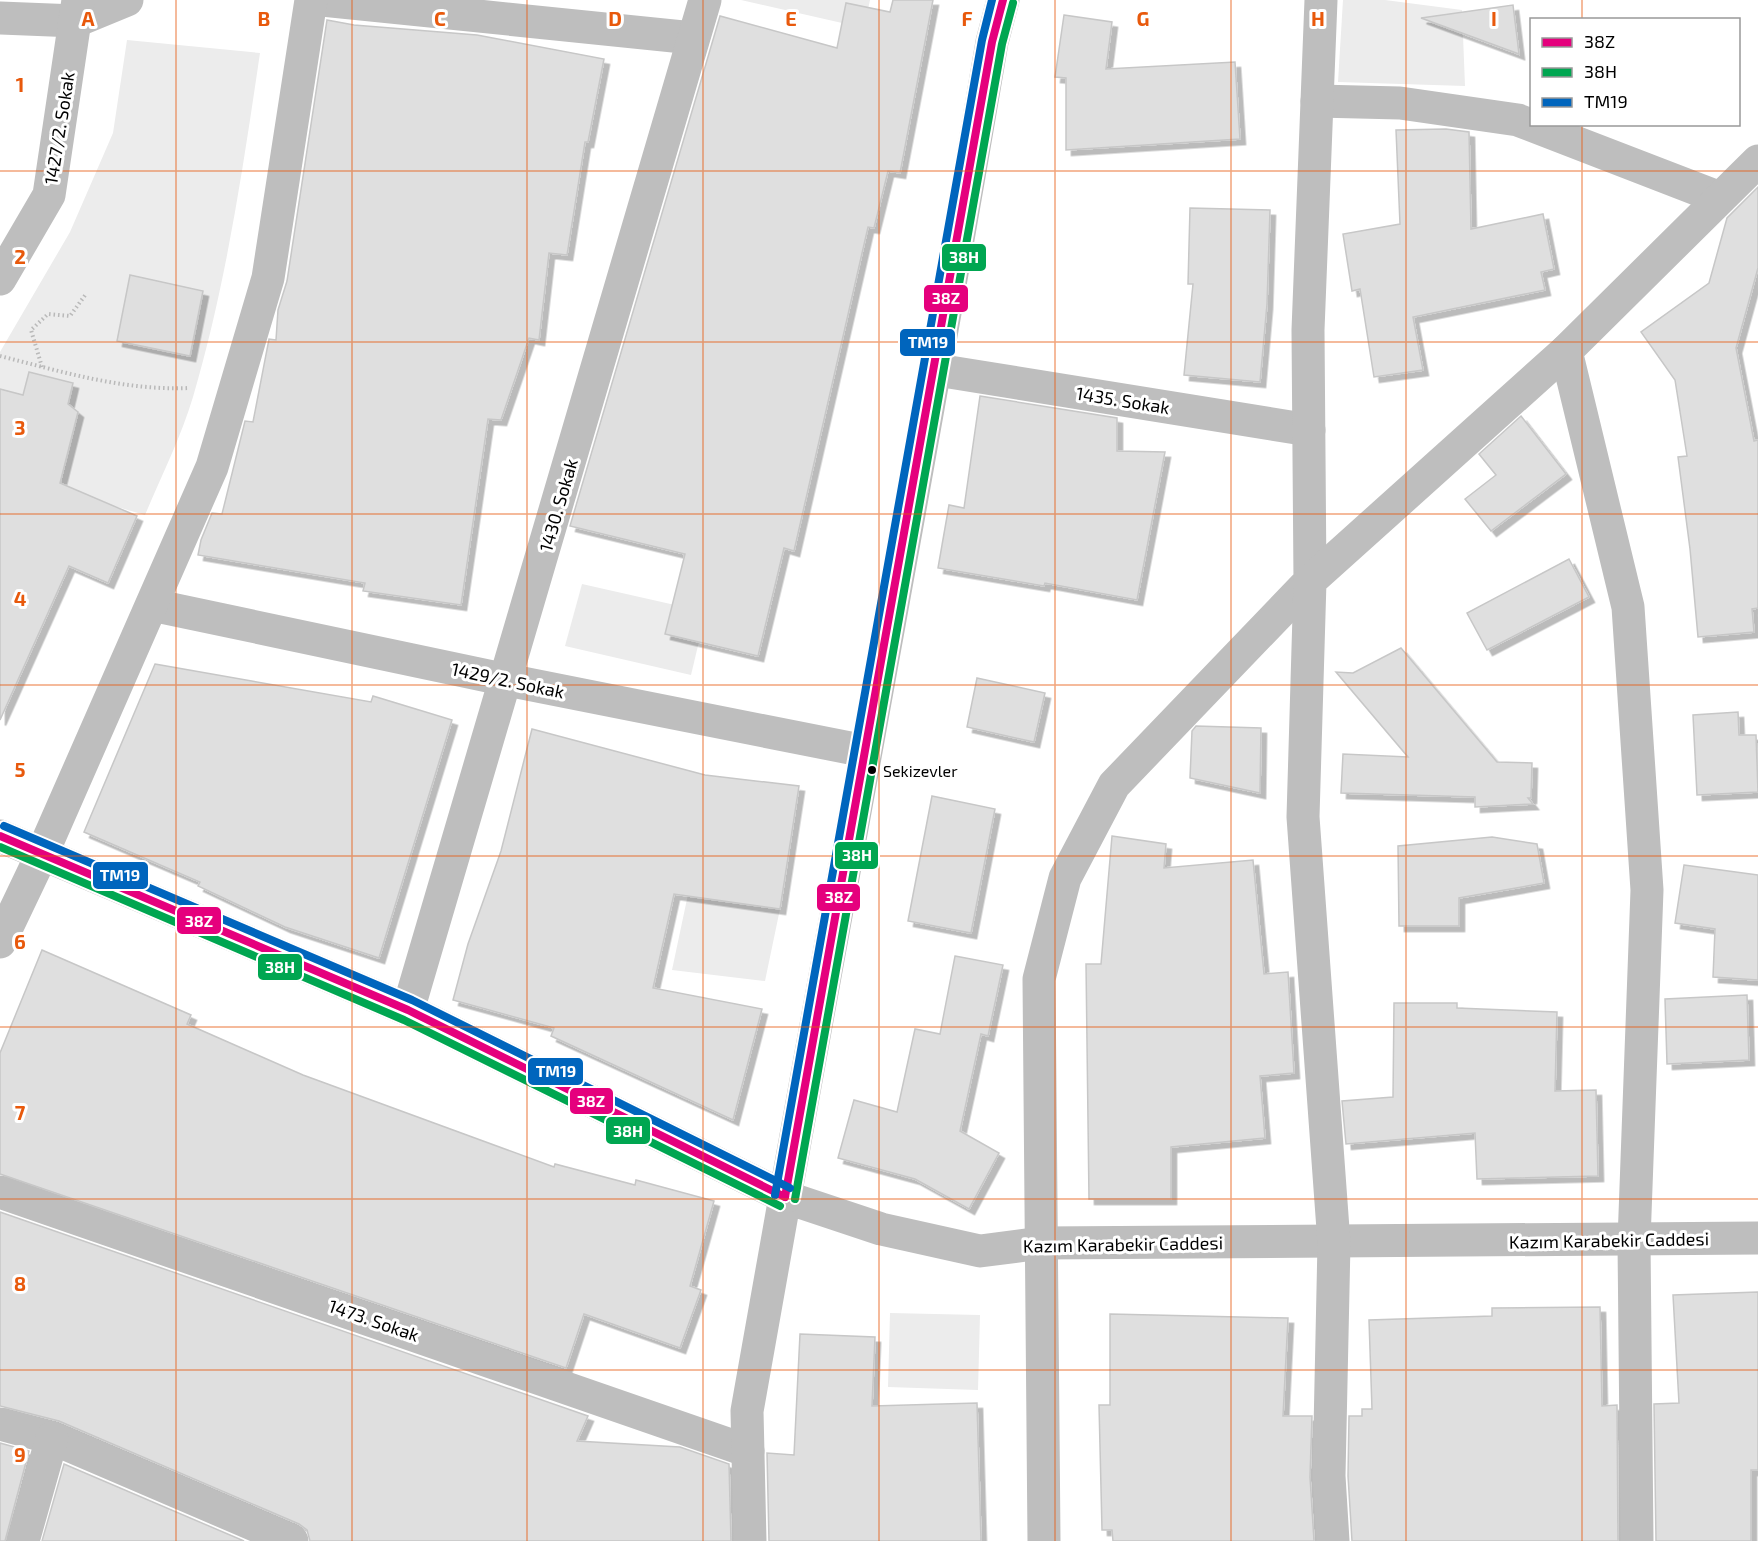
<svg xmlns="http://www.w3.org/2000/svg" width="1758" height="1541" viewBox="0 0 1758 1541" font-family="'Exo 2',sans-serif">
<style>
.green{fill:#ececec}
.building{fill:#dfdfdf;stroke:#c7c7c7;stroke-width:1.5;filter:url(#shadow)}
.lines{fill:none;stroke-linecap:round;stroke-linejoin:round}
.path{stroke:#b9b9b9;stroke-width:4;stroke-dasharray:1.5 3;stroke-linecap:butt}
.minor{stroke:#bebebe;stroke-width:33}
.tertiary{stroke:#bebebe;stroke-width:33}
.bus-1-casing{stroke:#fff;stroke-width:12}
.bus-2-casing{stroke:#fff;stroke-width:12}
.bus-3-casing{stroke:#fff;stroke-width:12}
.bus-1{stroke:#e5007d;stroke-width:8}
.bus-2{stroke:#00a651;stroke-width:8}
.bus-3{stroke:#0065bd;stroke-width:8}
.grid{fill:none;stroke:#e8590c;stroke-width:1.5;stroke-opacity:0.55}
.bus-dot{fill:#000;stroke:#fff;stroke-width:2}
.labels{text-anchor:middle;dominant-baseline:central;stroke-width:6;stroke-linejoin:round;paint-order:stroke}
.bus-label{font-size:16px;fill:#000;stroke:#fff;text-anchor:start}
.street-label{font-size:18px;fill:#000;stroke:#fff}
.grid-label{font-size:20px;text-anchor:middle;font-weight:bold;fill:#e8590c;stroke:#fff;stroke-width:6;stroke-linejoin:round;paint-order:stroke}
.line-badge{stroke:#fff;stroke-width:2}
.badge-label{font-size:16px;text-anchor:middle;font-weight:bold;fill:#fff}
</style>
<defs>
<filter id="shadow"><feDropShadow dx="5.5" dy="5.5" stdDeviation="0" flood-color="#0004"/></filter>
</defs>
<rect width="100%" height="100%" fill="#fff"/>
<g class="green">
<path d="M741,0H870L864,28Z"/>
<path d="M1343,0H1385L1462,10L1465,86L1338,82Z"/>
<path d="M127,40L260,53C243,168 226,285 193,397C181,437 161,477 145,515L0,473V352L70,232L113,133Z"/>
<path d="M582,584L706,612L691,675L565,646Z"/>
<path d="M694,866L780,909L765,981L672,970Z"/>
<path d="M890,1313L980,1315L978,1390L888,1387Z"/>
</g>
<g class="building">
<path d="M893,0H933L900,173L888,171L874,228L868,227L794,551L784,548L758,656L665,634L685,554L570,526L720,16L837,48L846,3L890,12Z"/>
<path d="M1513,5L1519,54L1421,18Z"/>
<path d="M1064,15L1112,22L1106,69L1235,62L1240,139L1066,150V78L1055,77Z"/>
<path d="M327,20L354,25L477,35L604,59L588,142H585L567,255L549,253L539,340L529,338L501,420L488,419L461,605L363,591L365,583L198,555L201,540L212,513L222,514L245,421L253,422L269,339L276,340L278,310L287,281Z"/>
<path d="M1446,129L1469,132L1471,229L1543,214L1554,269L1541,272L1545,290L1413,317L1423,370L1374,377L1360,289L1352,291L1343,234L1400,224L1396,130Z"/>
<path d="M1758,187V268L1736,348L1754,441L1758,440V608L1752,609L1754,632L1698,637L1690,549L1678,457L1687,456L1675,380L1641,332L1709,283L1727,218Z"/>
<path d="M1190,208L1270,210L1267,304L1260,382L1184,375L1193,284H1188Z"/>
<path d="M130,275L203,291L190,356L117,341Z"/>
<path d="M29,372L73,383L68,404L78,412L60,483L137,516L108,583L69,566L0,720V389L23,395Z"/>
<path d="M980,396L1117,418V451L1165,452L1137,600L1045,583L1044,586L938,568L949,505L964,508Z"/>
<path d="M1521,416L1566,474L1491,531L1465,499L1496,475L1479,454Z"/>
<path d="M1569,559L1589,597L1487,650L1467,613Z"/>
<path d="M1401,648L1497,762L1532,763L1531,798H1528L1533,804L1475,807V797L1341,793L1343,754L1408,757L1336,672L1353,673Z"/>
<path d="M155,664L371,702L373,696L452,720L379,958L285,927L198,886L200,882L84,832Z"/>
<path d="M977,678L1045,693L1034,742L967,727Z"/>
<path d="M1738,712L1739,735H1756L1758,792L1697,795L1693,715Z"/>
<path d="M1196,726L1261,728L1260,793L1190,778L1192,731Z"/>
<path d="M532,729L705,775L799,786L780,909L674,894L653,988L762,1009L733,1120L551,1036L554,1028L453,1000L468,944L501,851Z"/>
<path d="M932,796L995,809L971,933L908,921Z"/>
<path d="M1112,836L1166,844L1164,868L1253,860L1264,974L1288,972L1294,1073L1260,1076L1265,1138L1171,1147V1199H1089L1086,964H1101Z"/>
<path d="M1492,837L1537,844L1544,883L1459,898V926H1399L1398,846Z"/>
<path d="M1684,865L1758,875V980L1713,977L1715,929L1675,923Z"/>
<path d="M42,950L191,1015L187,1024L303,1075L554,1167L555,1164L635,1185L636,1180L714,1201L690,1286L701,1290L680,1348L584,1314L566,1368L0,1174V1053Z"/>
<path d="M955,956L1003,965L988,1036L981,1034L960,1131L999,1153L969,1209L915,1179L838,1158L854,1100L897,1112L915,1029L940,1034Z"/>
<path d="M1747,995L1749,1060L1667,1064L1665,999Z"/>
<path d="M1394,1003H1457V1008L1557,1012L1555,1091L1596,1090L1598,1176L1477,1179L1475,1133L1346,1144L1342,1101L1393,1097Z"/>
<path d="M0,1212L588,1416L577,1441L680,1447L729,1464L731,1541H310L307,1530L299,1524L59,1421L0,1406Z"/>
<path d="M1758,1292V1470H1751V1541H1656L1654,1404L1679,1403L1673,1295Z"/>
<path d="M1600,1307L1602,1406L1617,1405L1618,1541H1352L1348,1476L1349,1416H1362V1409H1372L1369,1320L1492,1316V1308Z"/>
<path d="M1110,1314L1288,1318L1283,1416H1312L1310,1477L1314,1541H1113L1112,1530H1102L1099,1405H1110Z"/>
<path d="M800,1334L875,1337L872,1406L977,1403L981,1541H769L767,1453L794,1455Z"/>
<path d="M0,1443L29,1451L5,1541H0Z"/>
<path d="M64,1464L244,1541H42Z"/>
</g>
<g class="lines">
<g class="path">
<path d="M0,356C63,372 125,391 190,388"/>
<path d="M42,367L31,330L48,314L70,316L86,294"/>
</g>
<g class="minor">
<path d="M322,0L693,38"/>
<path d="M0,18L76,21L127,0"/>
<path d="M1317,101L1400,103L1518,120L1720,198"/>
<path d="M0,279L49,195L78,0"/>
<path d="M937,370L1309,430"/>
<path d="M152,605L507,680L865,751"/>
<path d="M0,942L42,854L212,467L268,278L311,0"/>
<path d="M408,1010L705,0"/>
<path d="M0,1192L748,1451"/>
<path d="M0,1424L52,1438L292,1541"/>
<path d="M23,1541L52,1438"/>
<path d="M750,1541L747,1411L785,1197L881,1229L980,1251L1041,1243L1758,1238"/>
<path d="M1044,1541L1039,979L1065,878L1114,785L1310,581L1308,330L1321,0"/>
<path d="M1333,1541L1329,1476L1334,1243L1303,817L1310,581L1566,351"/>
<path d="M1637,1541L1634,1241L1647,890L1628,607L1566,351L1758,161"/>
</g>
<path class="tertiary" d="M0,836L408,1010L785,1197C854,812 927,428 992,42L1003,0"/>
<g class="bus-1-casing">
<g id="bus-1">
<path d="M0,836L408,1010L785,1197"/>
<path d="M785,1197L992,42L1003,0"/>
</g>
</g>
<g class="bus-2-casing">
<g id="bus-2">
<path d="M0,847L404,1020L780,1206"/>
<path d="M795,1199L1002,44L1013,3"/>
</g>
</g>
<g class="bus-3-casing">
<g id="bus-3">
<path d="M4,826L412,1000L790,1188"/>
<path d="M775,1195L982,40L992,0"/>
</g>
</g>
<use href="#bus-1" class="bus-1"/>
<use href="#bus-2" class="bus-2"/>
<use href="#bus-3" class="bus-3"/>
</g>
<path class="grid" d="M176,0V1541M352,0V1541M527,0V1541M703,0V1541M879,0V1541M1055,0V1541M1231,0V1541M1406,0V1541M1582,0V20M1582,124V1541M0,171H1758M0,342H1758M0,514H1758M0,685H1758M0,856H1758M0,1027H1758M0,1199H1758M0,1370H1758"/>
<circle class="bus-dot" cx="872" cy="770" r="5"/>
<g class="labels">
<g class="bus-label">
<text x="883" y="770">Sekizevler</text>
</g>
<g class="street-label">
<text transform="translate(59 128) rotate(-81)">1427/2. Sokak</text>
<text transform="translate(1123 400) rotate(9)">1435. Sokak</text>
<text transform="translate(558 505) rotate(-74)">1430. Sokak</text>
<text transform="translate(508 680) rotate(12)">1429/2. Sokak</text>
<text transform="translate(1609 1240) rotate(-1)">Kazım Karabekir Caddesi</text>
<text transform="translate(1123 1244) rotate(-1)">Kazım Karabekir Caddesi</text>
<text transform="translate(374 1320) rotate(19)">1473. Sokak</text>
</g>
</g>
<g class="grid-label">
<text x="88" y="26">A</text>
<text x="264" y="26">B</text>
<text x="440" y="26">C</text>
<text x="615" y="26">D</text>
<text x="791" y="26">E</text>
<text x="967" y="26">F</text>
<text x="1143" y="26">G</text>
<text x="1318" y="26">H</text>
<text x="1494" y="26">I</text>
<text x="20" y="92">1</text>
<text x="20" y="264">2</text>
<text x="20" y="435">3</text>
<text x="20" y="606">4</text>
<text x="20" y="777">5</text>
<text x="20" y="949">6</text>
<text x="20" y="1120">7</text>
<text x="20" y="1291">8</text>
<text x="20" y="1462">9</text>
</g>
<g class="line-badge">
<rect x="941" y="243" width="46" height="29" rx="6" fill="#00a651"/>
<rect x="923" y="284" width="46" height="29" rx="6" fill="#e5007d"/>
<rect x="899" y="328" width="57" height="29" rx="6" fill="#0065bd"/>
<rect x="834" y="841" width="45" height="29" rx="6" fill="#00a651"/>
<rect x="92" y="861" width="57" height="29" rx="6" fill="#0065bd"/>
<rect x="816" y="883" width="45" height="29" rx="6" fill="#e5007d"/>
<rect x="176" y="906" width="46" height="29" rx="6" fill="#e5007d"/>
<rect x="257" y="953" width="46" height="28" rx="6" fill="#00a651"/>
<rect x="527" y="1057" width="57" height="29" rx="6" fill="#0065bd"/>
<rect x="569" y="1087" width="45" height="28" rx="6" fill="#e5007d"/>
<rect x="605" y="1116" width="46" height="29" rx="6" fill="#00a651"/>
</g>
<g class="badge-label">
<text x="964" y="263">38H</text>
<text x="946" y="304">38Z</text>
<text x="928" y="348">TM19</text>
<text x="857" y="861">38H</text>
<text x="120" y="881">TM19</text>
<text x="839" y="903">38Z</text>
<text x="199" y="927">38Z</text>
<text x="280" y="973">38H</text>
<text x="556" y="1077">TM19</text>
<text x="591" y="1107">38Z</text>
<text x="628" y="1137">38H</text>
</g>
<rect x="1530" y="18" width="210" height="108" fill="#ffffff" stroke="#999999" stroke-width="1.5"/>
<rect x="1542" y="38" width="30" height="9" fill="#e5007d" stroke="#999999" stroke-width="1.5"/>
<text x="1584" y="48" font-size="18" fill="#000000">38Z</text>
<rect x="1542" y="68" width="30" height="9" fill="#00a651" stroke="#999999" stroke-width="1.5"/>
<text x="1584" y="78" font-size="18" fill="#000000">38H</text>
<rect x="1542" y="98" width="30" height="9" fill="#0065bd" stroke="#999999" stroke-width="1.5"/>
<text x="1584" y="108" font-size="18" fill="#000000">TM19</text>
</svg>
